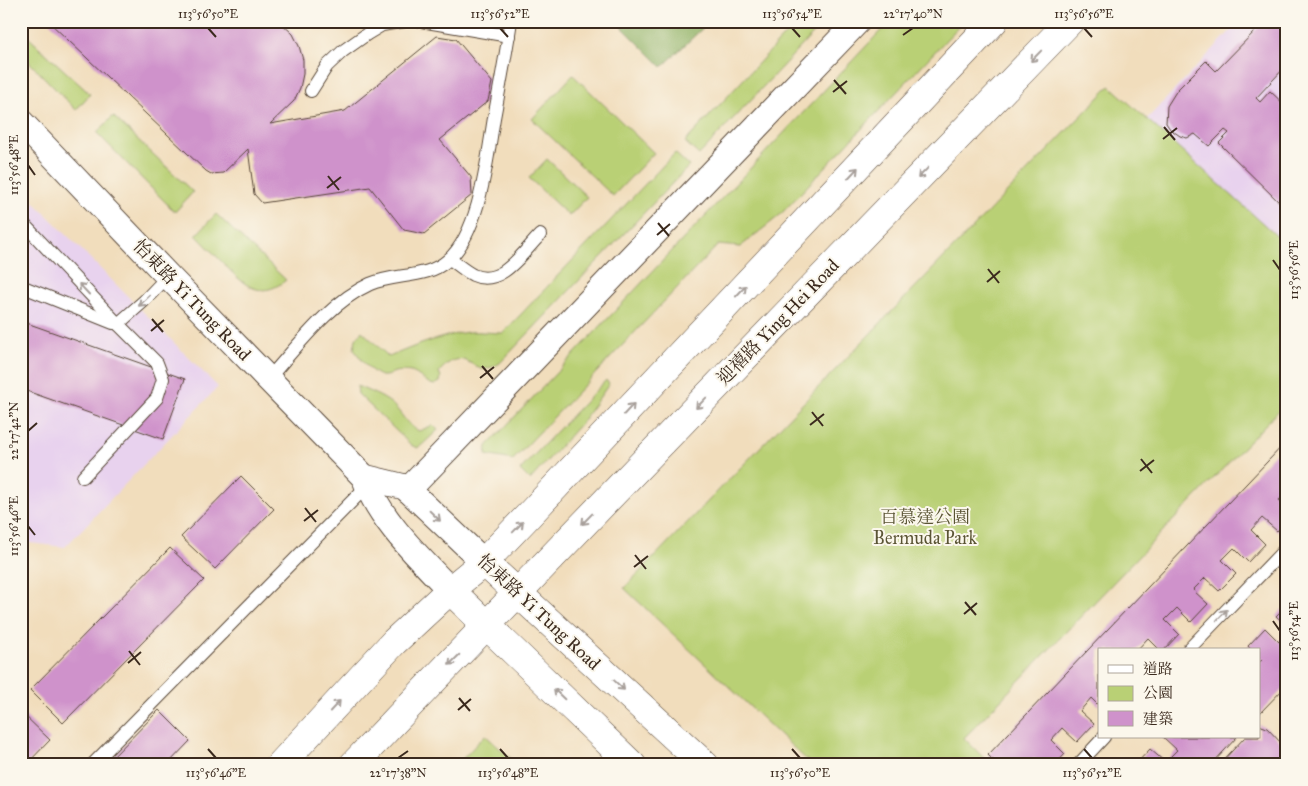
<svg xmlns="http://www.w3.org/2000/svg" width="1308" height="786" viewBox="0 0 1308 786" font-family="'IM FELL Great Primer','Noto Serif TC',serif">
<style>
.built{fill:#e8d2ee}
.green{fill:#b9d075;stroke:#7a7d4a}
.forest{fill:#92b266;stroke:#666e42}
.building{fill:#cf92cb}
.lines{fill:none;stroke-linecap:round;stroke-linejoin:round}
.lane-casing{stroke:#564536;stroke-width:14}
.street-casing{stroke:#564536;stroke-width:27}
.secondary-casing{stroke:#564536;stroke-width:29}
.primary-casing{stroke:#564536;stroke-width:29}
.lane{stroke:#fff;stroke-width:12}
.street{stroke:#fff;stroke-width:25}
.secondary{stroke:#fff;stroke-width:28}
.primary{stroke:#fff;stroke-width:28}
.oneway{stroke:#a79f9a}
.ticks{fill:none;stroke:#3b2a1e;stroke-width:2}
.labels{text-anchor:middle;dominant-baseline:central;stroke-width:4;stroke-linejoin:round;paint-order:stroke}
.street-label{font-size:18px;fill:#3b2a1e;stroke:#fbf7ec}
.park-label{font-size:18px;fill:#5a5434;stroke:#fbf7ec}
.neatline{fill:none;stroke:#3b2a1e;stroke-width:2}
.ticks-label{font-size:12px;text-anchor:middle;fill:#3b2a1e}
</style>
<rect width="100%" height="100%" fill="#fbf7ec"/>
<filter id="ink" filterUnits="userSpaceOnUse"><feTurbulence type="fractalNoise" baseFrequency=".02" numOctaves="2"/><feDisplacementMap in="SourceGraphic" scale="10" xChannelSelector="R" yChannelSelector="G"/><feConvolveMatrix kernelMatrix="1 2 1 2 8 2 1 2 1" color-interpolation-filters="sRGB"/></filter>
<filter id="wash" filterUnits="userSpaceOnUse"><feTurbulence type="fractalNoise" baseFrequency=".0096" numOctaves="4" result="noise"/><feDisplacementMap in="SourceGraphic" scale="20" xChannelSelector="R" yChannelSelector="G"/><feGaussianBlur stdDeviation="1.12" result="paint"/><feColorMatrix in="noise" values="0 0 0 0 0 0 0 0 0 0 0 0 0 0 0 0 0 1.4 0 .05"/><feComposite in="paint" operator="in"/></filter>
<g filter="url(#wash)">
<rect width="100%" height="100%" fill="#f1ddbc"/>
<g class="built">
<path d="M1240,21H1287V245L1147,119Z"/>
<path d="M21,189L218,387L65,547L21,542Z"/>
</g>
<g class="green">
<path d="M798,21H825L699,155L685,142Z"/>
<path d="M890,21H964L779,216L740,247L718,245L513,460L486,455L487,446Z"/>
<path d="M28,37L90,94L76,110L29,62L24,49Z"/>
<path d="M573,75L654,153L613,196L532,119Z"/>
<path d="M1110,86L1287,245V402L964,738L991,765H812L624,588Z"/>
<path d="M113,116L193,192L175,212L97,133Z"/>
<path d="M675,153L689,166L500,363C495,366 487,370 481,369C478,368 473,364 470,363C457,355 448,362 439,372L441,377L440,382L434,385C425,383 419,374 411,372C406,371 400,371 395,372C391,373 389,376 385,376C374,378 359,357 354,349L356,339L362,331L389,357C414,346 440,336 468,332C479,331 491,333 503,333Z"/>
<path d="M547,159L587,197L569,216L529,178Z"/>
<path d="M216,214L286,280C259,302 242,283 223,263C214,254 205,244 196,235Z"/>
<path d="M606,380L609,384L582,422L530,480L520,470Z"/>
<path d="M357,386C368,391 382,396 392,404C402,413 406,425 419,431L433,425L438,430L422,445L417,448L411,445L358,394Z"/>
<path d="M485,735L518,765H457Z"/>
</g>
<path class="forest" d="M616,21H710L662,67Z"/>
<g id="blocks">
<g class="building">
<path d="M48,21H279L293,34L299,46L303,60V74L300,88L294,101L270,124L345,111L437,36L456,39L492,82L488,101L440,140L471,177L472,195L424,234L404,230L370,187L262,203L254,194L248,149L223,173L211,174L206,171Z"/>
<path d="M1256,21H1287V65L1256,98L1260,102L1270,91L1287,107V210L1219,143L1229,133L1225,130L1209,146L1195,134L1187,138L1180,136L1170,129L1166,123L1167,106L1177,90L1206,61L1216,71L1259,27L1255,23Z"/>
<path d="M21,321L185,379L163,439L21,389Z"/>
<path d="M1287,441V492L1279,500L1287,507V521L1277,531L1262,518L1251,530L1265,544L1248,562L1234,548L1222,560L1236,574L1219,591L1205,578L1193,590L1208,604L1191,622L1177,608L1165,620L1179,634L1164,650H1160L1148,638L1137,650H1099V706L1091,698L1080,711L1094,724L1077,742L1062,728L1051,740L1065,754L1055,765H1041L1034,758L1028,765H998L988,755Z"/>
<path d="M241,476L274,509L215,569L181,537Z"/>
<path d="M170,548L204,580L63,723L30,690Z"/>
<path d="M1287,605V626L1276,616Z"/>
<path d="M1265,628L1279,642L1287,633V685L1259,714V662L1262,660L1259,657V650H1251L1248,646Z"/>
<path d="M159,710L190,741L167,765H105Z"/>
<path d="M21,712L50,740L26,765H21Z"/>
<path d="M1259,725L1267,728L1283,745L1284,758L1280,765H1219L1245,737H1259Z"/>
<path d="M1163,737H1237L1211,765H1135L1150,749L1165,762L1177,750Z"/>
</g>
</g>
</g>
<g filter="url(#ink)">
<use href="#blocks" fill-opacity="0" stroke="#564536" stroke-width="1"/>
<g class="lines">
<g class="lane-casing">
<g id="lane">
<path d="M421,21L509,36"/>
<path d="M311,91L327,66L343,51L367,34L382,25L405,21"/>
<path d="M21,221L118,324L157,363L163,379L157,398L83,477"/>
<path d="M450,259C457,264 465,271 473,275C501,288 523,252 540,235"/>
<path d="M21,286L113,323"/>
<path d="M118,324L144,301L168,276"/>
<path d="M268,379C297,347 330,302 370,284C395,273 427,279 448,260C480,232 487,159 494,118C500,86 506,54 511,21"/>
<path d="M1188,650L1287,547"/>
<path d="M92,765L367,486"/>
<path d="M1078,765L1104,737"/>
</g>
</g>
<g class="street-casing">
<g id="street">
<path d="M21,122L168,276L364,477C380,521 418,556 450,590"/>
<path d="M364,477L405,487L484,562"/>
<path d="M408,490L858,21"/>
</g>
</g>
<g class="secondary-casing">
<g id="secondary">
<path d="M280,765L394,642L450,590L484,562L528,516L994,21"/>
<path d="M353,765C590,515 831,269 1070,21"/>
</g>
</g>
<g class="primary-casing">
<g id="primary">
<path d="M484,562L705,765"/>
<path d="M450,590L632,765"/>
</g>
</g>
<use href="#lane" class="lane"/>
<use href="#street" class="street"/>
<use href="#secondary" class="secondary"/>
<use href="#primary" class="primary"/>
</g>
<defs><path id="oneway-shaft" d="M-6 0H5M1.5-3L5.5 0L1.5 3" fill="none" stroke-width="1.6" stroke-linecap="round" stroke-linejoin="round" transform="scale(1.25)"/></defs>
<g class="oneway">
<use href="#oneway-shaft" transform="translate(1036 56) rotate(134)"/>
<use href="#oneway-shaft" transform="translate(853 173) rotate(-47)"/>
<use href="#oneway-shaft" transform="translate(923 173) rotate(134)"/>
<use href="#oneway-shaft" transform="translate(84 289) rotate(-133)"/>
<use href="#oneway-shaft" transform="translate(741 291) rotate(-47)"/>
<use href="#oneway-shaft" transform="translate(144 301) rotate(136)"/>
<use href="#oneway-shaft" transform="translate(701 403) rotate(134)"/>
<use href="#oneway-shaft" transform="translate(629 409) rotate(-47)"/>
<use href="#oneway-shaft" transform="translate(435 516) rotate(44)"/>
<use href="#oneway-shaft" transform="translate(587 519) rotate(134)"/>
<use href="#oneway-shaft" transform="translate(518 527) rotate(-46)"/>
<use href="#oneway-shaft" transform="translate(1222 615) rotate(-46)"/>
<use href="#oneway-shaft" transform="translate(454 660) rotate(135)"/>
<use href="#oneway-shaft" transform="translate(619 685) rotate(43)"/>
<use href="#oneway-shaft" transform="translate(559 694) rotate(-136)"/>
<use href="#oneway-shaft" transform="translate(335 706) rotate(-47)"/>
</g>
</g>
<path class="ticks" d="M208,28L216,37M500,28L508,37M792,28L800,37M1084,28L1092,37M903,35L913,28M834,80L846,94M833,92L847,81M1164,127L1175,140M1163,139L1177,128M28,165L35,175M328,176L339,190M327,188L341,177M658,223L669,236M657,235L670,224M1273,260L1280,270M988,269L999,283M987,282L1000,271M152,319L163,332M151,331L164,320M482,366L493,379M480,378L494,367M812,412L823,426M810,425L824,414M28,431L37,423M1141,459L1152,473M1140,471L1154,460M305,508L316,522M304,521L318,510M28,526L35,535M635,555L646,569M634,567L648,556M965,602L976,615M964,614L977,603M1273,621L1280,631M129,651L140,665M128,663L141,652M459,698L470,711M458,710L471,699M208,749L216,758M500,749L508,758M792,749L800,758M1084,749L1092,758M398,758L408,751"/>
<g class="labels">
<g class="street-label">
<text transform="translate(192 300) rotate(46)">怡東路 Yi Tung Road</text>
<text transform="translate(778 322) rotate(-46)">迎禧路 Ying Hei Road</text>
<text transform="translate(539 612) rotate(43)">怡東路 Yi Tung Road</text>
</g>
<g class="park-label">
<text x="925" y="517">百慕達公園<tspan x="925" dy="21">Bermuda Park</tspan></text>
</g>
</g>
<rect width="1308" height="786" fill="none" stroke="#fbf7ec" stroke-width="55"/>
<rect x="1098" y="648" width="162" height="90" fill="#fbf7ec" stroke="#aea59a"/>
<rect x="1108" y="665" width="25" height="8" fill="#ffffff" stroke="#aea59a"/>
<text x="1143" y="674" font-size="15" fill="#3b2a1e">道路</text>
<rect x="1108" y="686" width="25" height="15" fill="#b9d075" stroke="#aea59a"/>
<text x="1143" y="698" font-size="15" fill="#3b2a1e">公園</text>
<rect x="1108" y="711" width="25" height="15" fill="#cf92cb" stroke="#aea59a"/>
<text x="1143" y="724" font-size="15" fill="#3b2a1e">建築</text>
<rect x="28" y="28" width="1252" height="730" class="neatline"/>
<g class="ticks-label">
<text x="208" y="18">113°56'50"E</text>
<text x="500" y="18">113°56'52"E</text>
<text x="792" y="18">113°56'54"E</text>
<text x="913" y="18">22°17'40"N</text>
<text x="1084" y="18">113°56'56"E</text>
<text transform="translate(14 165) rotate(-90)" y="4">113°56'48"E</text>
<text transform="translate(1294 270) rotate(-90)" y="4">113°56'56"E</text>
<text transform="translate(14 431) rotate(-90)" y="4">22°17'42"N</text>
<text transform="translate(14 526) rotate(-90)" y="4">113°56'46"E</text>
<text transform="translate(1294 631) rotate(-90)" y="4">113°56'54"E</text>
<text x="216" y="777">113°56'46"E</text>
<text x="398" y="777">22°17'38"N</text>
<text x="508" y="777">113°56'48"E</text>
<text x="800" y="777">113°56'50"E</text>
<text x="1092" y="777">113°56'52"E</text>
</g>
</svg>
